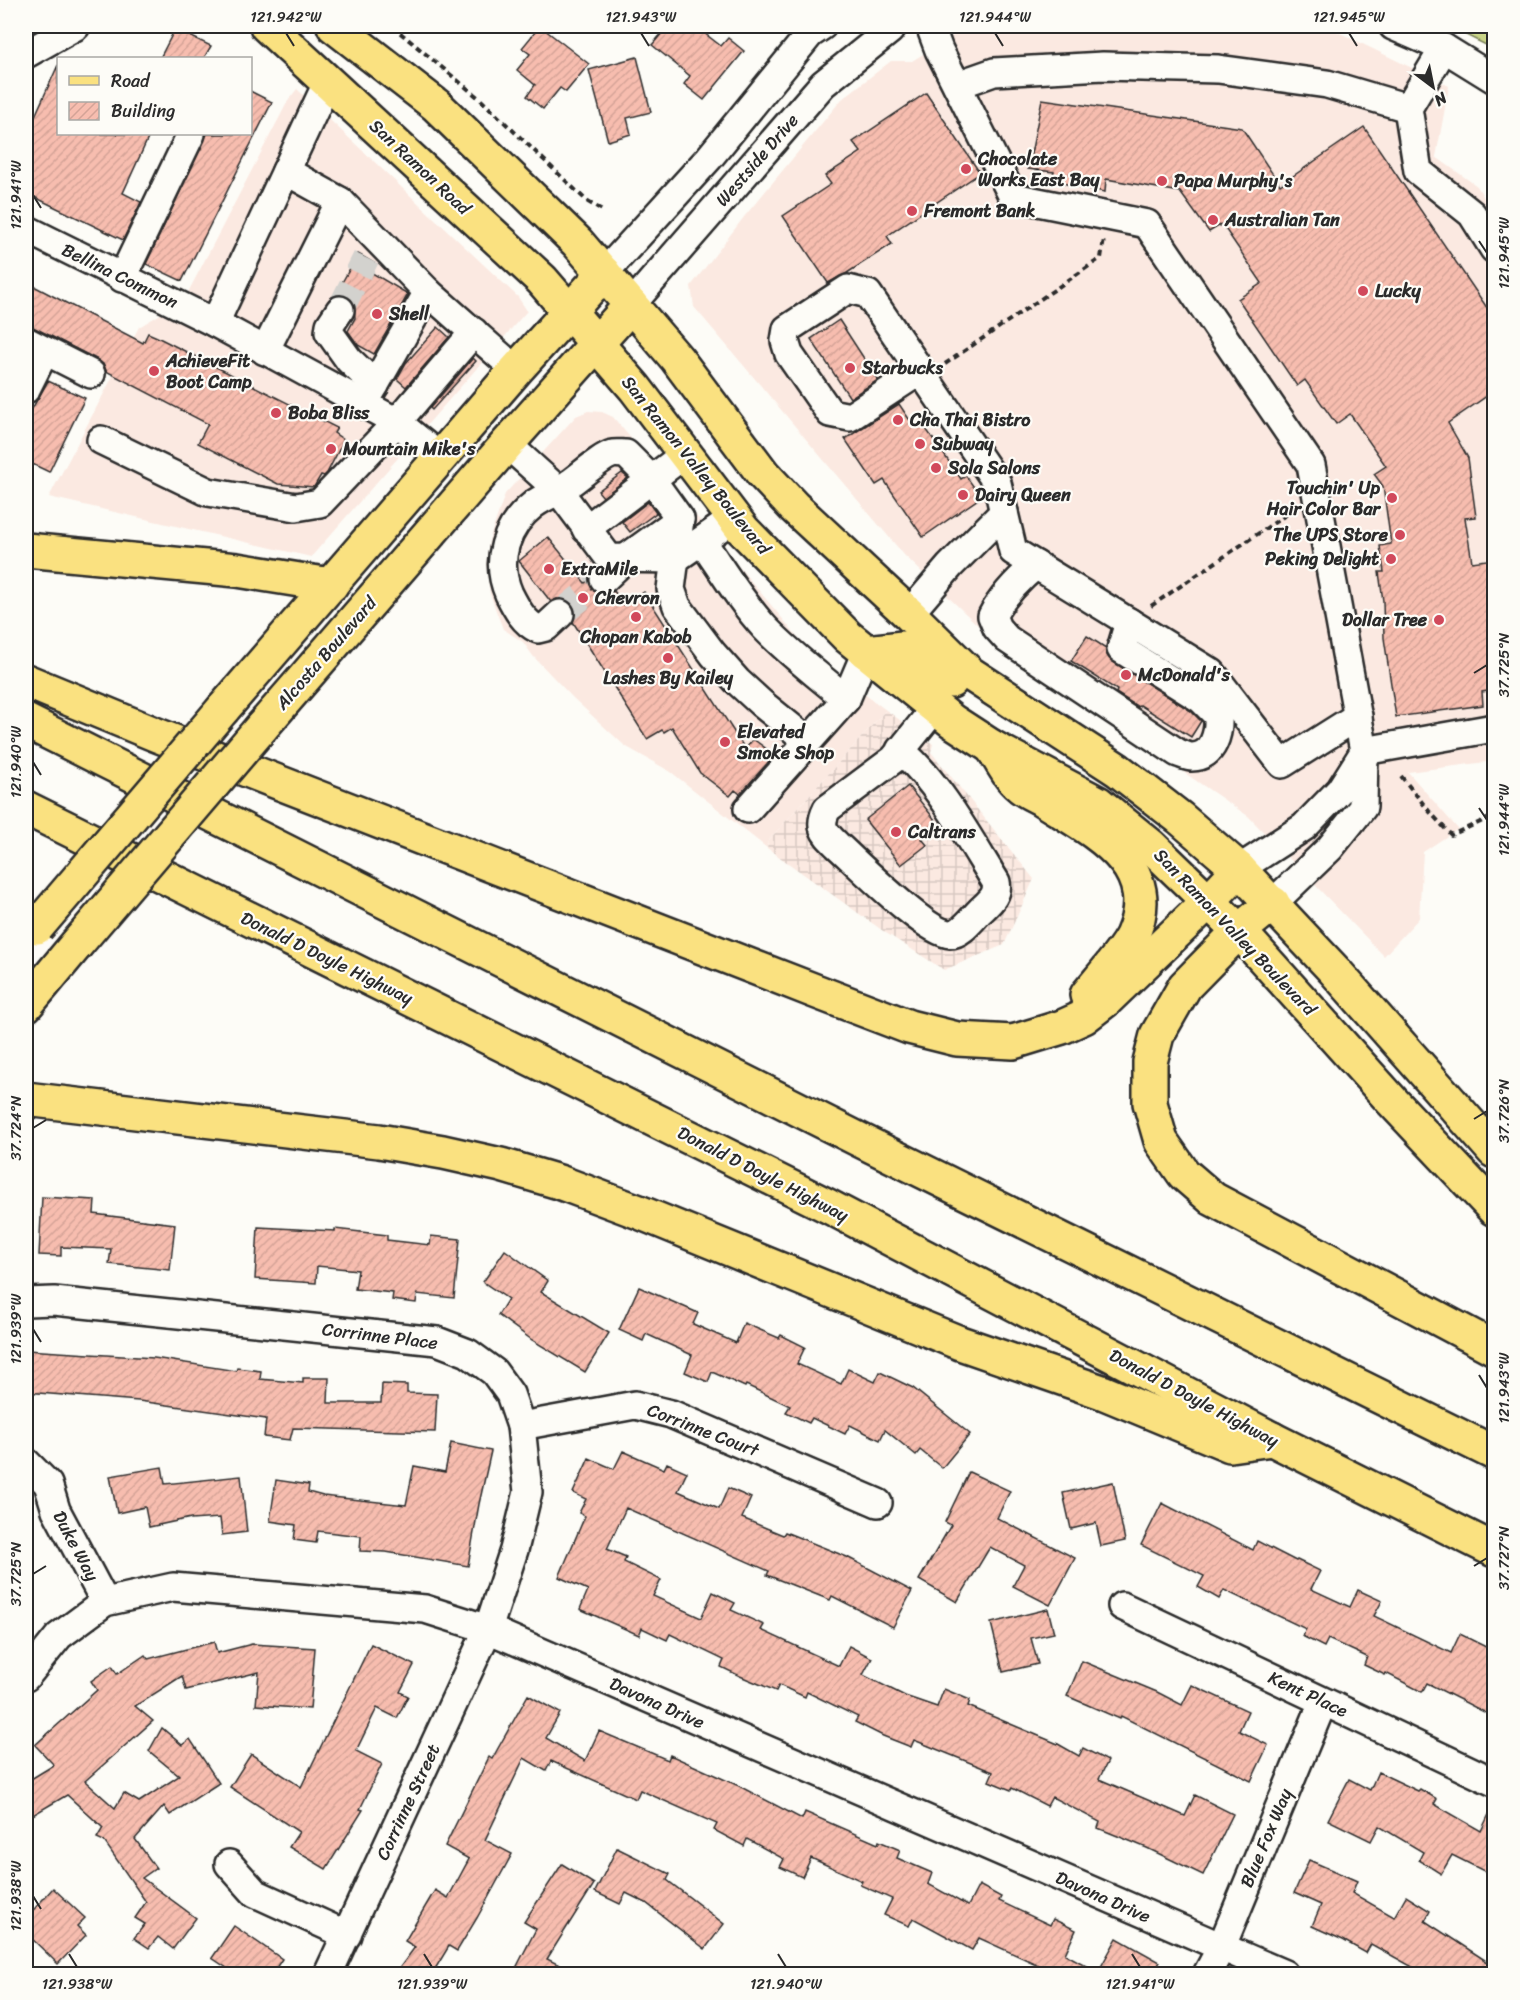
<svg xmlns="http://www.w3.org/2000/svg" width="1520" height="2000" viewBox="0 0 1520 2000" font-family="Sriracha,sans-serif">
<style>
.built{fill:#fbe9e1}
.industrial{fill:url(#industrial-grid)}
.grass{fill:#cad588;stroke:#7a805a;stroke-width:1.5}
.building{fill:url(#building-hatch);stroke:#2b2b2b;stroke-width:1.5}
.lines{fill:none;stroke-linecap:round;stroke-linejoin:round}
.minor-tunnel{stroke:#d3d2ce;stroke-width:27;stroke-dasharray:27 14;stroke-linecap:butt}
.minor-casing{stroke:#2b2b2b;stroke-width:32}
.major-casing{stroke:#2b2b2b;stroke-width:38}
.highway-casing{stroke:#2b2b2b;stroke-width:38}
.path{stroke:#2b2b2b;stroke-width:4;stroke-dasharray:6 4.5;stroke-linecap:butt}
.minor{stroke:#fdfcf7;stroke-width:27}
.major{stroke:#fae180;stroke-width:33}
.highway{stroke:#fae180;stroke-width:33}
.major-bridge-casing{stroke:#2b2b2b;stroke-width:38;stroke-linecap:butt}
.major-bridge{stroke:#fae180;stroke-width:33}
.ticks{fill:none;stroke:#2b2b2b;stroke-width:2}
.poi-dot{fill:#d1495b;stroke:#fdfcf7;stroke-width:2}
.labels{text-anchor:middle;dominant-baseline:central;stroke-width:4.5;stroke-linejoin:round;paint-order:stroke}
.poi-label{font-size:18px;font-weight:bold;fill:#2b2b2b;stroke:#fdfcf7;text-anchor:start}
.street-label{font-size:18px;fill:#2b2b2b;stroke:#fdfcf7}
.neatline{fill:none;stroke:#2b2b2b;stroke-width:2}
.ticks-label{font-size:15px;text-anchor:middle;fill:#2b2b2b}
</style>
<defs>
<pattern id="industrial-grid" width="8" height="8" patternUnits="userSpaceOnUse" patternTransform="scale(1.5)"><rect width="8" height="8" fill="#fbe9e1"/><path d="M0 4h8M4 0v8" fill="none" stroke="#d7c8c1"/></pattern>
<pattern id="building-hatch" width="6" height="6" patternUnits="userSpaceOnUse" patternTransform="scale(1.5)"><rect width="6" height="6" fill="#f7bdaf"/><path d="M-1 1l2-2M0 6l6-6M5 7l2-2" fill="none" stroke="#d4a397"/></pattern>
</defs>
<rect width="100%" height="100%" fill="#fdfcf7"/>
<filter id="ink" filterUnits="userSpaceOnUse"><feTurbulence type="fractalNoise" baseFrequency=".0167" numOctaves="2"/><feDisplacementMap in="SourceGraphic" scale="12" xChannelSelector="R" yChannelSelector="G"/><feConvolveMatrix kernelMatrix="1 2 1 2 8 2 1 2 1" color-interpolation-filters="sRGB"/></filter>
<g filter="url(#ink)">
<g class="built">
<path d="M968,26H1312L1336,31L1449,86L1436,157L1477,186L1494,214V761L1408,772L1458,829L1423,852L1419,918L1384,956L1248,816L1005,651L905,556L694,307L691,286L744,217L842,99L891,61H912Z"/>
<path d="M297,89L518,297L527,311L311,557L49,497L139,327L184,300L289,99Z"/>
<path d="M588,411L602,412L613,417L797,636L837,674L886,710L768,841L767,848L671,772L625,746L573,698L533,656L523,642L503,629L498,616L490,594L486,565L489,540L505,494L576,416Z"/>
</g>
<path class="industrial" d="M886,710L933,744L931,752L1034,879L1004,945L944,970L886,933L767,848L768,841Z"/>
<path class="grass" d="M1448,26H1494V49Z"/>
<g class="building">
<path d="M540,26L589,64L566,92L560,88L543,109L527,96L535,85L517,70L530,54L522,48Z"/>
<path d="M668,26H695L721,46L728,38L744,51L704,100L684,84L690,76L652,45Z"/>
<path d="M175,29L211,46L204,58H160Z"/>
<path d="M637,57L651,112L627,118L631,134L608,141L589,70Z"/>
<path d="M58,65V134H150L123,193L141,202L123,240L26,193V136Z"/>
<path d="M250,91L272,102L182,281L146,264L207,134H250Z"/>
<path d="M926,93L980,173L887,236L892,244L847,273L828,283L783,216L831,184L825,176L861,152L853,142Z"/>
<path d="M1042,99L1242,128L1280,185L1364,127L1494,318V391L1448,423L1468,458L1476,517L1465,518L1472,562L1494,559V690L1482,692L1483,705L1396,717L1384,638L1383,601L1379,572H1384L1380,546L1391,544L1383,486L1374,474L1386,466L1350,414L1336,424L1305,380L1297,386L1238,299L1262,283L1222,224L1209,232L1180,192L1106,179L1105,192L1052,181L1054,172L1028,169Z"/>
<path d="M358,254L376,264L372,273L408,294L374,354L358,345L348,331L355,318L354,303L348,297L342,294L335,295Z"/>
<path d="M26,282L143,343L148,333L157,337L337,428L334,433L344,440L327,473L324,476L321,475L314,487L278,484L198,443L208,424L106,371L104,365L98,360L33,327L26,325Z"/>
<path d="M839,320L878,380L850,398L811,339Z"/>
<path d="M438,327L449,337L406,387L397,379L406,363Z"/>
<path d="M473,358L476,361L432,410L430,408Z"/>
<path d="M48,381L85,398L49,472L26,461V419Z"/>
<path d="M899,404L915,428L922,423L961,479L966,476L981,497L923,537L884,480L876,485L845,439Z"/>
<path d="M622,473L628,478L603,497L598,491Z"/>
<path d="M648,502L656,513L630,532L622,522Z"/>
<path d="M548,537L585,583L589,580L592,589L599,594H607L614,591L624,605L644,592L745,749L753,739L768,750L767,752L773,757L740,794L735,790L730,796L700,773L672,727L664,732L662,730L647,739L573,622L575,611L572,604L564,599H557L551,602L519,561Z"/>
<path d="M1087,636L1106,648L1107,655L1113,662L1191,711L1201,721L1191,737L1140,705L1138,707L1116,693L1117,690L1071,661Z"/>
<path d="M908,786L940,826L922,839L927,845L901,865L865,820Z"/>
<path d="M42,1197L95,1200L94,1214L175,1224L170,1270L109,1264L111,1249L61,1247V1256L39,1255Z"/>
<path d="M258,1227L335,1231V1229L387,1235V1240L430,1245L431,1236L460,1239L454,1298L417,1294L416,1303L392,1300L393,1293L355,1289L358,1270L317,1266L316,1283L255,1279Z"/>
<path d="M505,1250L548,1281L541,1292L609,1333L585,1372L532,1340L498,1315L508,1299L483,1282Z"/>
<path d="M639,1287L698,1313L693,1324L736,1343L744,1323L779,1338L781,1335L805,1347L797,1364L841,1384L848,1369L875,1382L880,1372L913,1388L970,1434L942,1468L920,1450L916,1455L885,1430L880,1440L850,1425L845,1434L812,1418L809,1423L786,1412L790,1406L746,1385L745,1387L712,1372L708,1382L685,1372L692,1355L646,1334L643,1341L619,1330Z"/>
<path d="M26,1350L154,1358L236,1371L237,1368L261,1371L260,1379L303,1383V1378H329L328,1403H381L382,1384L407,1385V1393L437,1394L435,1432L293,1428L290,1440L264,1437L266,1419L139,1401L26,1392Z"/>
<path d="M451,1443L491,1451L479,1504L468,1566L386,1552L360,1551L361,1536L318,1531L316,1543L294,1540L296,1525L270,1521L276,1480L309,1485L308,1492L323,1496L406,1505L414,1466L445,1472Z"/>
<path d="M623,1451L664,1469L667,1463L687,1472L678,1491L719,1509L728,1488L751,1498L742,1518L783,1535L785,1532L847,1557L912,1591L893,1627L832,1596L830,1600L767,1575L769,1571L626,1508L607,1549L626,1557L624,1562L661,1580L653,1596L701,1618L713,1592L735,1603L731,1610L764,1625L761,1630L839,1666L849,1646L872,1658L863,1675L905,1696L937,1707L944,1689L970,1700L968,1706L1058,1744L1079,1756L1083,1748L1108,1761L1099,1779L1185,1816L1195,1795L1233,1814L1203,1875L1147,1848L1098,1828L1100,1822L1052,1797L1047,1806L1012,1788L1011,1790L989,1781L993,1772L914,1740L911,1747L883,1736L855,1722L858,1717L807,1692L805,1697L779,1685L776,1691L740,1676L721,1667L724,1660L670,1634L667,1640L642,1628L639,1635L580,1609L588,1590L559,1577L585,1516L579,1513L586,1499L573,1493L589,1458L614,1469Z"/>
<path d="M162,1467L165,1484L241,1476L247,1532L222,1535L220,1518L191,1520V1518L149,1527L145,1507L117,1513L110,1476Z"/>
<path d="M969,1472L1010,1491L997,1518L1075,1558L1050,1605L1013,1586L1024,1565L990,1547L957,1602L919,1580L951,1525L945,1522Z"/>
<path d="M1113,1482L1125,1541L1101,1546L1096,1523L1071,1529L1063,1493Z"/>
<path d="M1162,1503L1253,1550L1257,1541L1296,1561L1297,1560L1320,1571L1311,1589L1350,1607L1358,1590L1382,1601L1374,1616L1451,1653L1460,1634L1494,1651V1717L1427,1683L1422,1692L1386,1673L1385,1675L1364,1665L1367,1657L1328,1639L1324,1647L1302,1636L1306,1629L1224,1590L1219,1599L1198,1587L1204,1576L1141,1545Z"/>
<path d="M1048,1609L1054,1633L1031,1638L1038,1664L1003,1672L991,1623Z"/>
<path d="M214,1642L217,1653L252,1644L315,1648L310,1709L256,1705L259,1672L186,1690L182,1676L135,1706L153,1721L85,1781L115,1808L124,1793L139,1802L179,1776L149,1751L162,1728L182,1745L190,1739L219,1783L170,1815L164,1806L135,1839L156,1868L142,1878L196,1918L173,1949L158,1937L149,1948L134,1938L145,1924L135,1918L146,1902L104,1841L97,1838L103,1828L67,1795L26,1819V1782L54,1765L35,1745L97,1690L91,1681L112,1666L117,1674L145,1655L148,1659Z"/>
<path d="M371,1644L414,1665L400,1692L408,1696L397,1718L377,1708L356,1751L382,1764L360,1809L363,1810L326,1869L289,1847L299,1832L230,1787L251,1754L301,1787Z"/>
<path d="M1082,1661L1157,1692L1182,1705L1192,1685L1248,1711L1239,1731L1268,1745L1251,1781L1121,1716L1120,1719L1067,1696Z"/>
<path d="M528,1695L560,1713L546,1738L585,1761L599,1731L668,1760L670,1755L739,1786L802,1819L805,1812L878,1844L879,1841L900,1850L897,1858L932,1873L928,1884L968,1906L979,1885L1001,1897L999,1901L1050,1925L1053,1919L1076,1930L1065,1954L1098,1972L1117,1938L1160,1962L1153,1974H1058L979,1938L972,1950L913,1918L909,1926L884,1915L892,1899L860,1885L862,1881L811,1858L802,1877L780,1867L784,1859L747,1839L744,1846L714,1830L717,1824L640,1790L636,1799L551,1761L546,1771L524,1758L485,1840L512,1854L477,1918L457,1951L449,1946L432,1974H395L415,1947L405,1941L435,1890L448,1898L469,1859L445,1846L489,1757L492,1759Z"/>
<path d="M1378,1772L1418,1791L1420,1789L1437,1799L1434,1804L1481,1831L1494,1804V1876L1452,1855L1441,1874L1419,1860L1423,1852L1379,1826L1371,1841L1328,1820L1349,1779L1370,1790Z"/>
<path d="M617,1848L670,1874L667,1880L724,1924L705,1949L646,1903L626,1893L620,1904L595,1892Z"/>
<path d="M1309,1860L1357,1881L1352,1893L1394,1917L1406,1896L1430,1911L1425,1921L1494,1966V1974H1425L1371,1944L1366,1953L1343,1940L1312,1926L1321,1905L1294,1893Z"/>
<path d="M562,1864L594,1884L547,1959L578,1974H513L536,1929L524,1922Z"/>
<path d="M53,1888L85,1918L77,1926L86,1935L58,1964L26,1933V1918Z"/>
<path d="M234,1926L282,1959L272,1974H236L212,1958Z"/>
</g>
<g class="lines">
<g class="minor-tunnel">
<path d="M340,310L366,258"/>
<path d="M560,614L604,579"/>
</g>
<g class="minor-casing">
<g id="minor">
<path d="M930,26L939,50L1013,197L1147,224L1311,465L1364,751L1494,728"/>
<path d="M1393,26L1444,48L1494,79"/>
<path d="M1444,48L1408,108L1418,171L1472,214L1494,249"/>
<path d="M26,54L76,26"/>
<path d="M957,85L994,72L1103,66L1218,69L1327,84L1408,108"/>
<path d="M286,171L340,201L428,292L516,370"/>
<path d="M26,229L215,323L397,422L441,458"/>
<path d="M604,273L709,158L810,34L822,26"/>
<path d="M122,278L191,134"/>
<path d="M631,305L823,84L890,30L893,26"/>
<path d="M340,310L330,325L329,332L349,360L375,385"/>
<path d="M215,323L328,81"/>
<path d="M26,341L91,374"/>
<path d="M265,351L340,201"/>
<path d="M920,371L850,417L830,413L789,354L785,341L787,329L848,289L868,294L997,483L1013,551L1212,673L1282,764L1358,716"/>
<path d="M26,389L45,351"/>
<path d="M364,404L428,292"/>
<path d="M101,440L208,492L296,507L320,503L397,422L474,332"/>
<path d="M507,444L559,491L609,558L675,559L734,518"/>
<path d="M586,529L685,454"/>
<path d="M702,541C722,570 741,602 765,628C790,654 819,676 846,699"/>
<path d="M1036,565C1018,580 1003,595 992,616L997,628L1007,639L1178,753C1182,754 1188,757 1192,757C1214,757 1219,732 1218,716L1201,699L1121,649L1129,622"/>
<path d="M604,579L626,558L680,519"/>
<path d="M560,614L546,627L538,629C524,623 516,608 509,594C494,560 506,526 534,504C545,496 559,492 570,483C579,477 603,456 612,454C615,453 622,454 626,454L652,480L680,519L671,589L677,606L713,654L737,681L761,703L808,741"/>
<path d="M909,614L950,566L1004,512"/>
<path d="M900,750C937,780 970,840 996,882C999,896 988,903 979,912C972,919 961,934 950,934C926,933 857,863 837,845C824,832 818,827 827,809L894,759L935,708"/>
<path d="M748,809L846,699L866,652"/>
<path d="M1239,869L1304,827L1340,790L1364,752"/>
<path d="M1273,903L1330,848L1363,807L1364,751"/>
<path d="M26,1302L54,1301L437,1341L468,1353L494,1372L510,1394L521,1426L528,1492L514,1550L488,1629L328,1974"/>
<path d="M521,1426L635,1405L671,1414L878,1503"/>
<path d="M26,1462L48,1484L56,1510L105,1602"/>
<path d="M1122,1606L1494,1782"/>
<path d="M26,1677L59,1636L105,1602L173,1587L425,1609L488,1629L1284,1974"/>
<path d="M229,1864L255,1893L347,1935"/>
<path d="M1207,1974L1221,1948L1323,1702"/>
</g>
</g>
<g class="major-casing">
<g id="major">
<path d="M267,26L542,280L635,388L743,530L848,637L952,721L992,747L1098,803L1151,846L1239,931L1392,1101L1494,1209"/>
<path d="M334,26L436,105L577,242L677,359L763,474L794,507L909,614L969,673L1118,770L1180,818L1239,869L1334,970L1494,1151"/>
<path d="M866,652L903,648L916,653L951,681"/>
<path d="M223,709L516,370L604,273"/>
<path d="M261,728L507,444L631,305"/>
<path d="M26,1005L76,945"/>
</g>
</g>
<g class="highway-casing">
<g id="highway">
<path d="M26,550L237,570L331,585"/>
<path d="M26,681L157,735L815,991L909,1027L957,1039L1013,1042L1062,1027L1084,1017L1106,1000L1208,902L1239,869"/>
<path d="M26,721L860,1140L1494,1453"/>
<path d="M992,747C1000,759 1008,776 1019,785C1025,791 1035,795 1042,799C1092,831 1164,864 1132,936C1124,952 1099,980 1087,995"/>
<path d="M26,808L828,1206L1272,1439L1494,1550"/>
<path d="M1273,903L1239,931L1185,986L1157,1035L1150,1062V1103L1161,1141L1184,1174L1213,1199L1494,1348"/>
<path d="M26,1099L379,1141L443,1152L501,1165L559,1182L639,1212L960,1343L1102,1392L1230,1445L1272,1439"/>
</g>
</g>
<g class="path">
<path d="M392,26L480,99L588,202L604,211"/>
<path d="M945,364L1101,258L1104,239"/>
<path d="M1151,606L1296,508"/>
<path d="M1401,776L1429,811L1451,835L1494,816"/>
</g>
<use href="#minor" class="minor"/>
<use href="#major" class="major"/>
<use href="#highway" class="highway"/>
<g class="major-bridge-casing">
<g id="major-bridge">
<path d="M37,927L223,709"/>
<path d="M76,945L261,728"/>
</g>
</g>
<use href="#major-bridge" class="major-bridge"/>
</g>
</g>
<path class="ticks" d="M286,33L294,46M641,33L649,46M995,33L1003,46M1349,33L1357,46M33,195L41,208M1479,241L1487,253M1474,673L1487,665M33,762L41,775M1479,808L1487,820M1474,1119L1487,1111M33,1128L46,1120M33,1329L41,1342M1479,1375L1487,1388M1474,1566L1487,1558M33,1574L46,1566M33,1896L41,1909M69,1954L77,1967M424,1954L432,1967M778,1954L786,1967M1132,1954L1140,1967"/>
<g class="poi-dot">
<circle cx="966" cy="169" r="6"/>
<circle cx="1162" cy="181" r="6"/>
<circle cx="912" cy="211" r="6"/>
<circle cx="1213" cy="220" r="6"/>
<circle cx="1363" cy="291" r="6"/>
<circle cx="377" cy="314" r="6"/>
<circle cx="850" cy="368" r="6"/>
<circle cx="154" cy="371" r="6"/>
<circle cx="276" cy="413" r="6"/>
<circle cx="898" cy="420" r="6"/>
<circle cx="920" cy="444" r="6"/>
<circle cx="331" cy="449" r="6"/>
<circle cx="936" cy="468" r="6"/>
<circle cx="963" cy="495" r="6"/>
<circle cx="1392" cy="498" r="6"/>
<circle cx="1400" cy="535" r="6"/>
<circle cx="1391" cy="559" r="6"/>
<circle cx="549" cy="569" r="6"/>
<circle cx="583" cy="598" r="6"/>
<circle cx="636" cy="617" r="6"/>
<circle cx="1439" cy="620" r="6"/>
<circle cx="668" cy="658" r="6"/>
<circle cx="1126" cy="675" r="6"/>
<circle cx="725" cy="742" r="6"/>
<circle cx="896" cy="832" r="6"/>
</g>
<g class="labels">
<g class="poi-label">
<text x="978" y="159">Chocolate<tspan x="978" dy="21">Works East Bay</tspan></text>
<text x="1174" y="181">Papa Murphy's</text>
<text x="924" y="211">Fremont Bank</text>
<text x="1225" y="220">Australian Tan</text>
<text x="1375" y="291">Lucky</text>
<text x="389" y="314">Shell</text>
<text x="166" y="361">AchieveFit<tspan x="166" dy="21">Boot Camp</tspan></text>
<text x="862" y="368">Starbucks</text>
<text x="288" y="413">Boba Bliss</text>
<text x="910" y="420">Cha Thai Bistro</text>
<text x="932" y="444">Subway</text>
<text x="343" y="449">Mountain Mike's</text>
<text x="948" y="468">Sola Salons</text>
<text x="1380" y="488" text-anchor="end">Touchin' Up<tspan x="1380" dy="21">Hair Color Bar</tspan></text>
<text x="975" y="495">Dairy Queen</text>
<text x="1388" y="535" text-anchor="end">The UPS Store</text>
<text x="1379" y="559" text-anchor="end">Peking Delight</text>
<text x="561" y="569">ExtraMile</text>
<text x="595" y="598">Chevron</text>
<text x="1427" y="620" text-anchor="end">Dollar Tree</text>
<text x="636" y="637" text-anchor="middle">Chopan Kabob</text>
<text x="1138" y="675">McDonald's</text>
<text x="668" y="678" text-anchor="middle">Lashes By Kailey</text>
<text x="737" y="732">Elevated<tspan x="737" dy="21">Smoke Shop</tspan></text>
<text x="908" y="832">Caltrans</text>
</g>
<g class="street-label">
<text transform="translate(757 160) rotate(-49)">Westside Drive</text>
<text transform="translate(420 167) rotate(43)">San Ramon Road</text>
<text transform="translate(120 276) rotate(26)">Bellina Common</text>
<text transform="translate(696 465) rotate(51)">San Ramon Valley Boulevard</text>
<text transform="translate(326 653) rotate(-49)">Alcosta Boulevard</text>
<text transform="translate(1235 932) rotate(46)">San Ramon Valley Boulevard</text>
<text transform="translate(327 958) rotate(26)">Donald D Doyle Highway</text>
<text transform="translate(763 1174) rotate(27)">Donald D Doyle Highway</text>
<text transform="translate(380 1336) rotate(7)">Corrinne Place</text>
<text transform="translate(1194 1398) rotate(28)">Donald D Doyle Highway</text>
<text transform="translate(703 1430) rotate(21)">Corrinne Court</text>
<text transform="translate(76 1546) rotate(62)">Duke Way</text>
<text transform="translate(1308 1694) rotate(25)">Kent Place</text>
<text transform="translate(657 1703) rotate(24)">Davona Drive</text>
<text transform="translate(408 1802) rotate(-65)">Corrinne Street</text>
<text transform="translate(1266 1838) rotate(-67)">Blue Fox Way</text>
<text transform="translate(1103 1897) rotate(24)">Davona Drive</text>
</g>
</g>
<rect width="1520" height="2000" fill="none" stroke="#fdfcf7" stroke-width="66"/>
<rect x="57" y="57" width="195" height="78" fill="#fdfcf7" stroke="#a9a8a5" stroke-width="1.5"/>
<rect x="69" y="76" width="30" height="9" fill="#fae180" stroke="#a9a8a5" stroke-width="1.5"/>
<text x="111" y="87" font-size="18" fill="#2b2b2b">Road</text>
<rect x="69" y="102" width="30" height="18" fill="url(#building-hatch)" stroke="#a9a8a5" stroke-width="1.5"/>
<text x="111" y="117" font-size="18" fill="#2b2b2b">Building</text>
<g transform="translate(1433 87) rotate(148)" stroke="#fdfcf7" stroke-width="4.5" paint-order="stroke">
<path d="M0-4.5L10 22L0 15L-10 22Z" fill="#2b2b2b"/>
<text y="-9" font-size="16" font-weight="bold" text-anchor="middle" fill="#2b2b2b">N</text>
</g>
<rect x="33" y="33" width="1454" height="1934" class="neatline"/>
<g class="ticks-label">
<text x="286" y="22">121.942°W</text>
<text x="641" y="22">121.943°W</text>
<text x="995" y="22">121.944°W</text>
<text x="1349" y="22">121.945°W</text>
<text transform="translate(16 195) rotate(-90)" y="5">121.941°W</text>
<text transform="translate(1504 253) rotate(-90)" y="5">121.945°W</text>
<text transform="translate(1504 665) rotate(-90)" y="5">37.725°N</text>
<text transform="translate(16 762) rotate(-90)" y="5">121.940°W</text>
<text transform="translate(1504 820) rotate(-90)" y="5">121.944°W</text>
<text transform="translate(1504 1111) rotate(-90)" y="5">37.726°N</text>
<text transform="translate(16 1128) rotate(-90)" y="5">37.724°N</text>
<text transform="translate(16 1329) rotate(-90)" y="5">121.939°W</text>
<text transform="translate(1504 1388) rotate(-90)" y="5">121.943°W</text>
<text transform="translate(1504 1558) rotate(-90)" y="5">37.727°N</text>
<text transform="translate(16 1574) rotate(-90)" y="5">37.725°N</text>
<text transform="translate(16 1896) rotate(-90)" y="5">121.938°W</text>
<text x="77" y="1989">121.938°W</text>
<text x="432" y="1989">121.939°W</text>
<text x="786" y="1989">121.940°W</text>
<text x="1140" y="1989">121.941°W</text>
</g>
</svg>
